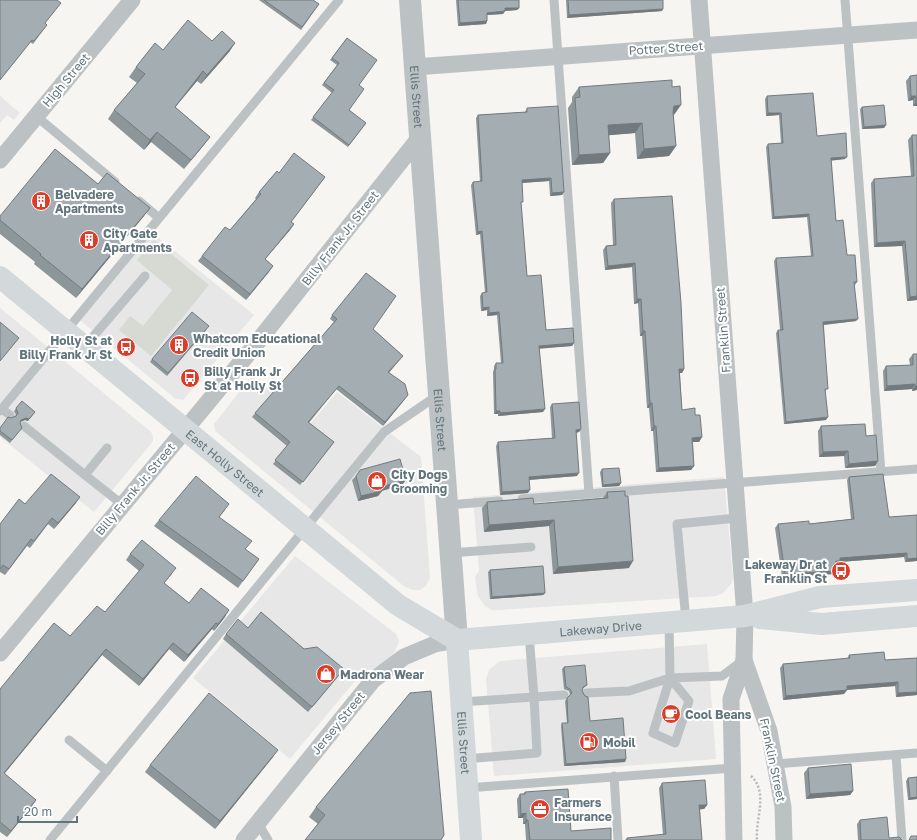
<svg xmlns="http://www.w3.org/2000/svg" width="917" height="840" viewBox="0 0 917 840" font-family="'Golos Text',sans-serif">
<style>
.built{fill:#e6e7e6}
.green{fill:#d6dad2}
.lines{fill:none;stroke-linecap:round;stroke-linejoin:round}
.path{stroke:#b5b9bb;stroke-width:2.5;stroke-dasharray:2 2;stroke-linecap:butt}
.service{stroke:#bcc2c4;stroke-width:9}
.minor{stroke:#bcc2c4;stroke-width:17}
.tertiary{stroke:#bcc2c4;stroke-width:22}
.secondary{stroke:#d3d8da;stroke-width:22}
.wall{fill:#8d9699}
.shaded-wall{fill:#737a7d}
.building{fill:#a4aeb2;stroke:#737a7d}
.labels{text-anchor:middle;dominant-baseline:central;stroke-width:4;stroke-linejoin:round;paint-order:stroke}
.street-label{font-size:12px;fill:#62757c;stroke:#fff}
.poi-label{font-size:12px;font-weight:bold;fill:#62757c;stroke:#fff;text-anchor:start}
</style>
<rect width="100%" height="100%" fill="#f6f5f2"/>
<g class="built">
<path d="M0,96L20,113L14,120L7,115L0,123Z"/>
<path d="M150,231L254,315L183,400L176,399L76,317Z"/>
<path d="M0,308L151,432L153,436V441L150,445L94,512L0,437Z"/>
<path d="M252,376L310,424L337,392L421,457L430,578L426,586L420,590H413L405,587L215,431L214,424Z"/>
<path d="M724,477L733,577L732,583L723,593L716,596L497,610H491L485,606L478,596L475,577L479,571L473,497Z"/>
<path d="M295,556L396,634L399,642L393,655L388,661L360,675L290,759L193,678Z"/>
<path d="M707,644L716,759L494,776L486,679L489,670L500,661Z"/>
</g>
<path class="green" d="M154,240L209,285L151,356L119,330L130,316L143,326L172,290L137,260Z"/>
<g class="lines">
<path class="path" d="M751,776C769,793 755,819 757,840"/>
<g class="service">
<path d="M554,0L589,494"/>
<path d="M845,0L881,472"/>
<path d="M36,116L115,182"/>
<path d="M139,201L159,218"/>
<path d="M85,346L145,276"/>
<path d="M2,409L10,415"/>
<path d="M0,411L339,0"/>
<path d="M24,426L85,475"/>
<path d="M107,448L85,475L123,505"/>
<path d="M522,499L917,469"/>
<path d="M447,505L499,501"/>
<path d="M450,553L531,547"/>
<path d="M686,621L677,524L737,518"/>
<path d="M670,678L689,701L675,743L653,733Z"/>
<path d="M670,678L722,676L742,661"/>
<path d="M586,693L629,691L670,678L669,622"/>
<path d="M461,702L534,697L529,634"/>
<path d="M69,740L107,771"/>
<path d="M896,755L902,840"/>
<path d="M465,759L537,753L534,697L564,695"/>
<path d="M775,764L917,753"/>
<path d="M614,776L618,840"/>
<path d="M467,788L733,768"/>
<path d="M258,823L268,840"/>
<path d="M50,840L384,432L438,395"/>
</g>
<g class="minor">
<path d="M699,0L745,616L744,660L731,699L734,840"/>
<path d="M415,67L917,30"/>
<path d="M0,160L132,0"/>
<path d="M0,653L252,349L420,137"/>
<path d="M744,660L769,731L783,807L784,840"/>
<path d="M244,840L373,680L404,657L435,644L457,640"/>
</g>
<path class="tertiary" id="s1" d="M410,0L457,640"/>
<g class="secondary">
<path id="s2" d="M0,277L398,605L457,640"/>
<path d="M760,618L822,624L917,616"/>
<path id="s3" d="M457,640L745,616L820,597L917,590"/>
<path id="s4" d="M457,640L471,840"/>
</g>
</g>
<g class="wall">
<path d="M0,0L47,25L33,44L30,42L0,80Z"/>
<path d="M259,0H313L319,4L301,30Z"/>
<path d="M456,0H519V8L517,10L505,11L503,14L487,15V21L486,24L458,26Z"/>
<path d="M566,0H663L662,11L567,18Z"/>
<path d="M347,38L359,85L349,110L366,123L348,147L311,120L332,93L322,85L337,65L330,60Z"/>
<path d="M212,41L235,43L229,52L201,84L197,81L175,107L210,137L203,146L184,169L151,142L144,150L108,119L114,110L137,83L129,77L136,67Z"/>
<path d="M917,75V106H913V100L908,101L906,81L910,76Z"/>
<path d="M579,87L674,115H673L676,146L669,156L637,159L635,133L609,135L610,153L603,163L572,165L568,108L572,102V97Z"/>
<path d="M767,96L817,136L845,159L831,160L836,221L847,255L857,282L855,285H854L856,321L824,325L826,391H825L826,420L784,424L776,333L778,330H780L774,261L776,258L811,256L807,217L772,219L766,147L768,144L781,143L779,115L766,116L765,99Z"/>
<path d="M862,107L886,125L884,128L862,129L860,109Z"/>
<path d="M527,108L564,192L562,195L550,196L549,181L522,183L521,204L527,276L546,330L574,343L572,346L539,348L543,412L498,416V414H494L493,372L494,369V366L496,363H501L497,315L487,316V310L481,311L480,296L482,293H485L480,234L476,235L471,185L473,182H480L476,118L478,115L525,112Z"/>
<path d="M912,135H917V300L907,301L902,246L874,247L871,183L874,179L911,176L908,140Z"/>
<path d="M279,173L325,177L291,222L294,224L290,230L265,259L273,266L246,300L198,261L202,256L230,230L256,199L255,198L259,192Z"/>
<path d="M98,184L144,216L76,298L34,264L35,262L0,234V216Z"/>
<path d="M614,199L684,369L682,373H680L682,410L695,415L702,437L699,442H693L694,466L691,470L656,472L653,431H651L649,408H647L642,336H640L638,303L634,304L632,267L605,270L603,250L606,246L613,245L611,203Z"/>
<path d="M332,315L373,329L403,356L389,373L405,399L383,426L336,389L309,423L334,442L300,485L273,464L287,446L252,417L334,322L330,319Z"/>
<path d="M207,329L167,376L150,362L152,359Z"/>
<path d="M913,354L917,390L912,391V389L884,391L883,371L886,366L910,365L909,359Z"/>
<path d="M22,401L28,421L25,420L20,422V430L10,443L0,435V428L15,417L16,415L14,411Z"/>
<path d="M552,404L581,429L579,432L576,433L577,476L529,480L528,493L500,495L496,446L498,442L552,438L550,407Z"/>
<path d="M821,426L866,436L878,461L875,466L845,468L844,456L819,457L818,431Z"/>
<path d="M602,469L621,483L619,486L602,487L600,472Z"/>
<path d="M356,476L402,485L382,491L378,496L358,501L352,480Z"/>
<path d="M849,477L889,517L917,561L905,562L904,557L839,562L836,565L837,571L835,574L782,577L775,528L778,524H809L851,519L847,480Z"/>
<path d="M607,492L629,568L553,574L549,526L484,532L482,508L487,502L534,504L603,498Z"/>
<path d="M76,503L54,529L48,524L30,548L27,546L5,575L0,572V524Z"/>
<path d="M225,510L219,517L245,550L259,559L238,588L154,526L159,520Z"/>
<path d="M130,554L172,574L164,583L189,603L225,617L214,631L212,629L184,662L169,649L139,686L102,655L4,774L36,800L7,837L0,832V689L70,636L105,612L139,571L126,560Z"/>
<path d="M490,570L545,593L543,595L490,599L488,572Z"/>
<path d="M248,628L304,649L340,674L308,712L223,639L226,634Z"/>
<path d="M849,655L885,660L917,658V695L896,697L895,686L847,690L844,694L783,700L780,668L783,664L847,659Z"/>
<path d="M564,667L587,685L585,687L582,689V691L590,721L626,759L625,762L564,766L561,726L562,723H567L565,701L570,695L569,691L564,689L562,669Z"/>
<path d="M273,757L215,829L145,772L150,765Z"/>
<path d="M808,768L853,791L850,795L806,799L804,773Z"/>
<path d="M917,777V799L908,800L906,781L908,778Z"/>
<path d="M662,783L707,805L704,809H700L702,840H625L627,838L663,835L659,788Z"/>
<path d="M525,792L571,831L611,840H526L525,824H523V818H518L517,799L520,794H523Z"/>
<path d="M316,807L444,835L441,840H305L318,824L309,817Z"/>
<path d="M860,820L889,838L902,840H858L857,824Z"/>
</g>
<g class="shaded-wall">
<path d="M505,8H519L517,10L503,11Z"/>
<path d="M663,9L662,11L567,18L569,15Z"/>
<path d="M505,11L503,14L485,15L487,13Z"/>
<path d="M487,21L486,24L458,26L460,23Z"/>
<path d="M235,43L229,52L201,84L207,75Z"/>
<path d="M203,71L197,81L168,116Z"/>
<path d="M911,96H916L913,100L908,101Z"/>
<path d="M916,102H917V106H913Z"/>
<path d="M681,105L674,115L666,116L674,106Z"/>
<path d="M768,113H781L779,115L766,116Z"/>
<path d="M642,123L635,133L601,136L608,125Z"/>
<path d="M886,125L884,128L862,129L864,127Z"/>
<path d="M157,132L151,142L144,150L150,140Z"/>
<path d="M210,137L203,146L184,169L191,160Z"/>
<path d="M676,146L669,156L637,159L644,149Z"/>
<path d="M610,153L603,163L572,165L579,155Z"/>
<path d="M847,157L845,159L829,161L831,158Z"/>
<path d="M551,178L549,181L520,183L522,180Z"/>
<path d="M564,192L562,195L550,196L552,193Z"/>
<path d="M150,208L144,216L76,298L82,289Z"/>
<path d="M809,214L807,217L772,219L774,217Z"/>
<path d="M294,224L290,230L261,264L265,259Z"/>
<path d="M482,231L480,234L476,235L478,232Z"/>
<path d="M905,241L902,246L874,247L877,243Z"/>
<path d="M635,263L632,267L605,270L608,266Z"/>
<path d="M273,266L269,272L246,300L250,294Z"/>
<path d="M917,296V300L907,301L910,297Z"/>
<path d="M637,299H641L638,303L634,304Z"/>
<path d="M489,307L487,310L481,311L483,308Z"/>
<path d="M499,312L497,315L487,316L489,313Z"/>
<path d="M858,319L856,321L821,325L823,322Z"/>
<path d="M643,331H645L642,336H640Z"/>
<path d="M574,343L572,346L537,349L539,346Z"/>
<path d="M679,369H684L682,373H676Z"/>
<path d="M915,384L912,389L884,391L887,386Z"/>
<path d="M915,386H917V390L912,391Z"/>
<path d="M408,395L405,399L383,426L385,422Z"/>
<path d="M650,403H652L649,408H647Z"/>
<path d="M545,409L543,412L498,416L500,413Z"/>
<path d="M496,411H500L498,414H494Z"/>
<path d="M35,412L28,421L25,420L20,422L21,420Z"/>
<path d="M828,417L826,420L784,424L786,422Z"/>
<path d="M654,426H656L653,431H651Z"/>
<path d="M581,429L579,432L574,433L576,430Z"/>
<path d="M702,437L699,442H689L692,438Z"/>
<path d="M848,451L844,456L819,457L823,452Z"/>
<path d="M878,461L875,466L845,468L849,464Z"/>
<path d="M694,466L691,470L656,472L659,468Z"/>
<path d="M579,473L577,476L527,480L529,477Z"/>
<path d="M406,480L402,485L377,492L380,487Z"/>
<path d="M621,483L619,486L602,487L603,485Z"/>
<path d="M530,490L528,493L500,495L502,492Z"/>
<path d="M382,491L378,496L358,501L361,496Z"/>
<path d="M80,497L76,503L54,529L58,523Z"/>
<path d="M554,520L549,526L484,532L489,525Z"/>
<path d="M907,553L904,557L839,562L837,565H833L836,561L840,558Z"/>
<path d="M917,558V561L905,562L907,559Z"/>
<path d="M633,561L629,568L553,574L558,567Z"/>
<path d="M837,571L835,574L782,577L785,574Z"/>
<path d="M545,593L543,595L490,599L492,597Z"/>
<path d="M229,610L225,617L214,631L218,624Z"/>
<path d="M216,623L212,629L184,662L188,655Z"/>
<path d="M173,643L169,649L139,686L143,679Z"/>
<path d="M106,649L102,655L0,779L4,773Z"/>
<path d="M898,682L895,686L844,690L847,686Z"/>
<path d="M847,690L844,694L783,700L786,696Z"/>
<path d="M917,692V695L896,697L898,693Z"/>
<path d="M278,750L273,757L215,829L220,821Z"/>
<path d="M626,759L625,762L564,766L566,764Z"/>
<path d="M853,791L850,795L806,799L810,794Z"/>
<path d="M917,797V799L908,800L910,798Z"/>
<path d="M36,800L32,806L7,837L11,831Z"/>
<path d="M699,805H707L704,809L696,810Z"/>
<path d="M526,813L523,818H518L521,814Z"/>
<path d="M526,820H528L525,824H523Z"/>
</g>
<g class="building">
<path d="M0,0H57L61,3L45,23L47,25L34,41L32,40L0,80Z"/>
<path d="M264,0H313L319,4L302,27Z"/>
<path d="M458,0H519V8H505V11L487,13V21L460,23Z"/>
<path d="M568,0H663V9L569,15Z"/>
<path d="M188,20L212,41L222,31L235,43L207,75L203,71L175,107L210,137L191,160L157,132L150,140L114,110L145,74L136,67L155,43L163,50Z"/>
<path d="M347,38L377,60L359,85L364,89L349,110L366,123L349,145L313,117L334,90L324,83L339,63L332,58Z"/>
<path d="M917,75V102H916V96H911L910,76Z"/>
<path d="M672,80V87L680,86L681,105L674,106L673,112L676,146L644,149L642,123L608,125L610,153L579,155L575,98L580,97L579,87Z"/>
<path d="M813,93L817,136L846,133L847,157L831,158L836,221L843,220L847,255H855L857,282H854L858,319L823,322L828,389H825L828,417L786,422L778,330H783L776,258L813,256L809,214L774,217L768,144L783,143L781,113H768L767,96Z"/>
<path d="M884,105L886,125L864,127L862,107Z"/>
<path d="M558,106L564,192L552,193L551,178L522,180L523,202H521L527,276L541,275L546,330L573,328L574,343L539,346L545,409L500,413V411H496L495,369H496V363H503L499,312L489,313V307L483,308L482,293L487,292L482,231L478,232L473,182L482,181L478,115L527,112V108Z"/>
<path d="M912,135H917V296L910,297L905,241L877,243L874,179L914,176Z"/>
<path d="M55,149L98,184L107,173L150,208L82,289L40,255L41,254L0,220V216Z"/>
<path d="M294,153L325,177L291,222L294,224L265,259L273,266L250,294L202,256L225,227L230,230L261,194L259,192L277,171L279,173Z"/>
<path d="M672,196L681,303L684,369H679L682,410L695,408V415H700L702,437L692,438L694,466L659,468L656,426H654L652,403H650L645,331H643L641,299H637L635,263L608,266L606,246L616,245L614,199Z"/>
<path d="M366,273L396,296L373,329L403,356L388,372L405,384L408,395L385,422L339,386L308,422L334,442L303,482L275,460L290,442L255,413L337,319L332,315Z"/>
<path d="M192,312L209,326L168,373L152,359Z"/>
<path d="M0,322L19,338L0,361Z"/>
<path d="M913,354H917V386H915V384L887,386L886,366L913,365Z"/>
<path d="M22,401L35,412L29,419L26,418L21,420L20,423L22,428L12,440L0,431V428L8,417L11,418L16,416L18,413L16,408Z"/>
<path d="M579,402L581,429L576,430L579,473L529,477L530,490L502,492L498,442L555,438L552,404Z"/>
<path d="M865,424L866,436L876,435L878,461L849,464L848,451L823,452L821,426Z"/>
<path d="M400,459L406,480L380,487L382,491L361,496L356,476L360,470Z"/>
<path d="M619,468L621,483L603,485L602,469Z"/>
<path d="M51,474L80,497L58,523L52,518L34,541L31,539L9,569L3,565L0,569V524L19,499L25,504Z"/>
<path d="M883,474L889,517L917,515V558L907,559V553L840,558V561H836L837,571L785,574L778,524L809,521V524L854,519L849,477Z"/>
<path d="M196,476L229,504L219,517L252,541L245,549L259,559L243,581L159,520Z"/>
<path d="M625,491V496H628L633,561L558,567L554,520L489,525L487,502L533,498L534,504L608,498L607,492Z"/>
<path d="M142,540L176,568L164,583L189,603L201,588L229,610L218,624L216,623L188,655L173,643L143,679L106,649L4,773L36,800L11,831L0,822V689L54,623L70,636L97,606L105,612L144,565L130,554Z"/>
<path d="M543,566L545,593L492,597L490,570Z"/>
<path d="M261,612L304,649L317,647L344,669L312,707L226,634L238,619L248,628Z"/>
<path d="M884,652L885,660L917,658V692L898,693V682L847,686V690L786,696L783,664L850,658L849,655Z"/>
<path d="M585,665L587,685L583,687L582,691L585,696L588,697L590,721L623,718L626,759L566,764L562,723H568L567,698L572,693L570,689L566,687L564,667Z"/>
<path d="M431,691L444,835L441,840H305L325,815L316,807L410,693Z"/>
<path d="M209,693L278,750L220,821L150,765Z"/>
<path d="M851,764L853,791L810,794L808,768Z"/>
<path d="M917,777V797L910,798L908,778Z"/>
<path d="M705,780L707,805H699L702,840H627V838L666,834L662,783Z"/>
<path d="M568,789L571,831L611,828V840H530L528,820H526V813L521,814L520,794H525V792Z"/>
<path d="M887,817L889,838L899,837L902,840H861L860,820Z"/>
<path d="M911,836H917V840H909Z"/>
</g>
<defs>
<g id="building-disc" transform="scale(1)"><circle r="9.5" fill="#dd3c2b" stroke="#fff"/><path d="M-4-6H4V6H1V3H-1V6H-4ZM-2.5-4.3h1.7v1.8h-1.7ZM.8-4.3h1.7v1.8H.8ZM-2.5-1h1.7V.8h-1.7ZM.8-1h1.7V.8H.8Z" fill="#fff"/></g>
<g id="bus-disc" transform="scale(1)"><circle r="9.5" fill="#dd3c2b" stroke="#fff"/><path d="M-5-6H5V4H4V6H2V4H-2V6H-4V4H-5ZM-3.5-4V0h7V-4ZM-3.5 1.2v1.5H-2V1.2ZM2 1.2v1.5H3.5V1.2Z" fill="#fff"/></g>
<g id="shop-disc" transform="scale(1)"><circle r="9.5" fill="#dd3c2b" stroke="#fff"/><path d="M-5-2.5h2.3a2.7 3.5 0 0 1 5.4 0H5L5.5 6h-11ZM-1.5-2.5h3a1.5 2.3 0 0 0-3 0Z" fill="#fff"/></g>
<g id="cafe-disc" transform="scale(1)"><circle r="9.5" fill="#dd3c2b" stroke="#fff"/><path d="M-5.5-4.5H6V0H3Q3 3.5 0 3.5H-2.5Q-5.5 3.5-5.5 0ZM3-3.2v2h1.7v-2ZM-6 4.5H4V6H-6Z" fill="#fff"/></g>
<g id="fuel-disc" transform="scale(1)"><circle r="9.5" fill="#dd3c2b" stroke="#fff"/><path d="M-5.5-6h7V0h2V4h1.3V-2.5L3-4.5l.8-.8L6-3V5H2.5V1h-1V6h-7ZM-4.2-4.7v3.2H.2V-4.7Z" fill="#fff"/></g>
<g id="office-disc" transform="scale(1)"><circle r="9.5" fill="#dd3c2b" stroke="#fff"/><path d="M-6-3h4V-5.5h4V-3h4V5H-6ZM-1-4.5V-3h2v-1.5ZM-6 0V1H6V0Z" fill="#fff"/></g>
</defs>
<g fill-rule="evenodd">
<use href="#building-disc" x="41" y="201"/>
<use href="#building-disc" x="89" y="240"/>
<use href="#building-disc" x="179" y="345"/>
<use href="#bus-disc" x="126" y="347"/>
<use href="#bus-disc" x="190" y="378"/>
<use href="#shop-disc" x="377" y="481"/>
<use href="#bus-disc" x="841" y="571"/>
<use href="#shop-disc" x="326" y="674"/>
<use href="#cafe-disc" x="671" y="714"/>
<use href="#fuel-disc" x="589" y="742"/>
<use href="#office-disc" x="540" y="809"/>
</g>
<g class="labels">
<g class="street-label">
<text transform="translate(666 48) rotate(-4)">Potter Street</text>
<text transform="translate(66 80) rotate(-50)">High Street</text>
<text stroke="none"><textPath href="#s1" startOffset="97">Ellis Street</textPath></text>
<text transform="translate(340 238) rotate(-52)">Billy Frank Jr. Street</text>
<text transform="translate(723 330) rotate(-94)">Franklin Street</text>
<text stroke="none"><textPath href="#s1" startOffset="421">Ellis Street</textPath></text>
<text stroke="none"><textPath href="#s2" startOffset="292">East Holly Street</textPath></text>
<text transform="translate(135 489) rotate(-50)">Billy Frank Jr. Street</text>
<text stroke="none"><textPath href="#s3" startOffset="144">Lakeway Drive</textPath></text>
<text transform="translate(338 723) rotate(-51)">Jersey Street</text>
<text stroke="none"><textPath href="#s4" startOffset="103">Ellis Street</textPath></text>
<text transform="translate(773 760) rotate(78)">Franklin Street</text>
</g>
<g class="poi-label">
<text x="55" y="194">Belvadere<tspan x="55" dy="14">Apartments</tspan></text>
<text x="103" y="233">City Gate<tspan x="103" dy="14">Apartments</tspan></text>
<text x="193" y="338">Whatcom Educational<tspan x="193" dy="14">Credit Union</tspan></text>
<text x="112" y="340" text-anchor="end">Holly St at<tspan x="112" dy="14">Billy Frank Jr St</tspan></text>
<text x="204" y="371">Billy Frank Jr<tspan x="204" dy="14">St at Holly St</tspan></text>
<text x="391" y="474">City Dogs<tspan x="391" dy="14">Grooming</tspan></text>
<text x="827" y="564" text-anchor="end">Lakeway Dr at<tspan x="827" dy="14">Franklin St</tspan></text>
<text x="340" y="674">Madrona Wear</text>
<text x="685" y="714">Cool Beans</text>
<text x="603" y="742">Mobil</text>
<text x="554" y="802">Farmers<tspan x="554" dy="14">Insurance</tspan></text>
</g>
</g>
<path d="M18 816v6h59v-6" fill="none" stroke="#62757c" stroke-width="2"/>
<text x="24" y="816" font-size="12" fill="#62757c" stroke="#ffffff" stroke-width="3" paint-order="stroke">20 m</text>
</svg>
